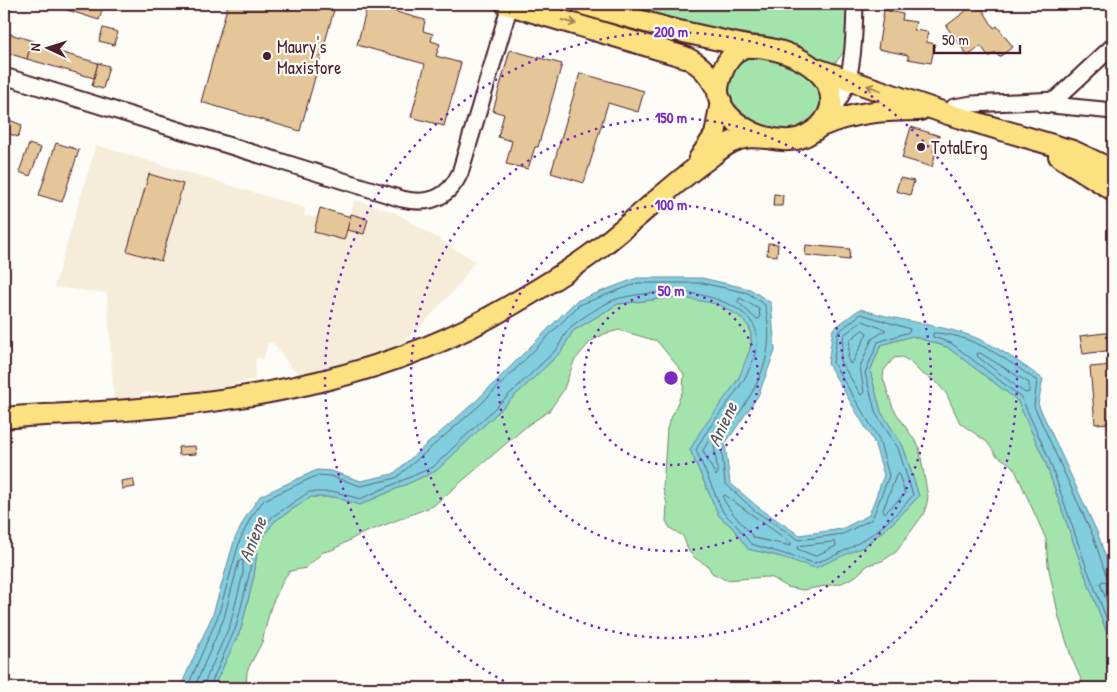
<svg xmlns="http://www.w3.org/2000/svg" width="1117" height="692" viewBox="0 0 1117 692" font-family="'Patrick Hand',sans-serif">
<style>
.built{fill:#f6ecda}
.green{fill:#a3e4ad;stroke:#76826c}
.water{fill:#81cedf;stroke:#6b8897}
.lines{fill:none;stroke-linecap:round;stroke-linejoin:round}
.shore{stroke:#606573;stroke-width:1}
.building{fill:#e4c698;stroke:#4a1f2b}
.minor-casing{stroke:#4a1f2b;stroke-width:19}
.major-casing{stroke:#4a1f2b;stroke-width:24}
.minor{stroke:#fdfcf7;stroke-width:15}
.major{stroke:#fbe180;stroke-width:20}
.oneway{stroke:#a28056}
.ring{fill:none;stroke:#7b2cbf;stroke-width:2.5;stroke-dasharray:2.5 5}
.poi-dot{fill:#4a1f2b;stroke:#fdfcf7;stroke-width:2}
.labels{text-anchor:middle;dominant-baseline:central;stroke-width:4.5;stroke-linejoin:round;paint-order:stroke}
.poi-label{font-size:18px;fill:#4a1f2b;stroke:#fdfcf7;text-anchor:start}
.water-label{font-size:19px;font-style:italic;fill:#5a5461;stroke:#fdfcf7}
.centre{fill:#7b2cbf;stroke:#fdfcf7;stroke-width:2.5}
.ring-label{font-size:15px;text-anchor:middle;font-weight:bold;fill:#7b2cbf;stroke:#fdfcf7;stroke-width:4.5;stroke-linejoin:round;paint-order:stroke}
</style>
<rect width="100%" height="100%" fill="#fdfcf7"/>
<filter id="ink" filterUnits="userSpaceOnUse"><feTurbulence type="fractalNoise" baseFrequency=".02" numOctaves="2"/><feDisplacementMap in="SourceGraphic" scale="10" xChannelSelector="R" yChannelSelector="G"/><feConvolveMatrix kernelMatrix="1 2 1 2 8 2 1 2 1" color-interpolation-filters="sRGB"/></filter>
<g filter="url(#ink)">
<path class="built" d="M96,145L305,208L304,215L317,218L320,208L350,216L355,200L394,212L475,261L458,286L420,327L395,348L301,374L291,367L273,343H268L263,359L256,357L255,379L208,391L142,393L137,399L114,400L107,293L54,287Z"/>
<g class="green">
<path d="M611,4H850L845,50L836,62L829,63L772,37L690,26Z"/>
<path d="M752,57C777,60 805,66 818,89C822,95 824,105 821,111C817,118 810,123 805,129C798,130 789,132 782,131C753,126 716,107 732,74C737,64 741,60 752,57Z"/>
<path d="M677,297C690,299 707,299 719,304C729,308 747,319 750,330C760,365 707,420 690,450L719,516L732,527L748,549L778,556L863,547L895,521L919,496L903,446L881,412L870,371L881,345L912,336L947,347L1017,400L1045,461L1082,567L1113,649V688H1085L1072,659L1059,618L1048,565L1046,539L1015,470L1010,464L996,455L987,442L960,423L946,393L935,381L921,373L909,361L902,357L894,358L884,370L883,378L893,408L919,447L928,497L925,512L896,552L882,561L868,565L856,576L842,583L803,590L787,587L773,578L765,577L726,580L712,573L708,566L695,558L689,552L683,536L670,528L666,521L667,504L663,488L667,428L683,390L684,374L657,341L619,330L604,334L590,342L574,361L563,391L549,411L528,425L433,506L359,535L332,550L323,552L306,568L290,571L285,577L271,606L262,642L247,671L246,688H213L241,629L254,576L258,543L275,521L311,497H335L360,505L436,471L561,352L573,331L618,304Z"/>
</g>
<path class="water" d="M637,278H702L750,289L771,303L775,351L758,396L725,444L730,483L758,507L799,535L842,529L869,515L884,475L874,442L828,364L833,329L860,309C895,320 928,323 962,333C992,341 1018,362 1043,379L1038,404L1098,534L1113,580V649L1082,567L1045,461L1017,400L947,347L912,336L881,345L870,371L881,412L903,446L919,496L895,521L863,547L815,568L778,556L748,549L732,527L719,516L690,450L700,432L738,380L752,344L750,328L739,316L718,304L677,297L618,304L573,331L561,352L436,471L360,505L335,497H311L275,521L258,543L254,576L241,629L213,688H180L213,614L235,538L247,515L260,496L317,470L331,471L361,481L393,474L477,400L576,301Z"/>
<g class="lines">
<g class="shore">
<path d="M740,298L759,309L760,318L756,319L738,302Z"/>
<path d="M863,321L886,330L872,339L860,367L864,392L861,395L840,361L844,335Z"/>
<path d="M863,330L867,333L853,362L850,364L848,359L850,340Z"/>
<path d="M980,353L1029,383V392L1025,393L978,357L977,354Z"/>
<path d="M712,436L716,437L714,445L718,473L716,476L703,451Z"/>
<path d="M899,474L905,494L885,513L883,510L896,476Z"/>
<path d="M725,495L791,543V546L754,538C744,525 730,513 723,498Z"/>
<path d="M835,542L836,546L815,556L797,549L799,546Z"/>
<path d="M1113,578L1106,575L1093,536L1034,406L1037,381C1008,360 970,333 933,333V337L951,343L1021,397L1049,459L1086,566L1113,635"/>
<path d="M1113,584L1103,581L1100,583L1113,618"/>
<path d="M187,688L218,616L240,540L251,517L264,500L318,475L330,476L361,486L396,478L481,404L579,305L638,283H702L748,293L765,305C779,366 750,394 721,442L725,483L755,511L799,540L843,534L872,519L889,476L879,439L833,363L838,332L861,314L910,329L909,332L878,342L865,373L876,414L898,448L913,495C889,526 851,552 814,563L751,544L735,524L723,512L696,450C713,414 750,387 757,345C763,308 706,293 678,292C665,291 629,295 617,299C608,301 574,322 569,329C564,335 561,342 557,349L433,467L360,499L336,492H309L272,517L254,541L249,575L236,627L209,688"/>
<path d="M194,688L224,618L239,561L243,560V574L230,625L202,688"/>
</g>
</g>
<g class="building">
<path d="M59,4H104L99,20L58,7Z"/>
<path d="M228,4H311L334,10L300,131L201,102Z"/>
<path d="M368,4L425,20L423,31L433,34L431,41L440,44L436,56L461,63L444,126L411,117L425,64L357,45Z"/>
<path d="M975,4H979L994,28L997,26L1013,47L999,57L995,52L989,57L981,46L968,56L946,26Z"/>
<path d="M884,10L903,14L902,20L916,22L914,30L928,32L926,42L935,44L931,63L908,59V55L878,49Z"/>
<path d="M103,28L118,32L114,45L99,41Z"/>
<path d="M7,33L33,41L27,59L4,52Z"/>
<path d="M31,44L98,63L94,78L27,59Z"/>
<path d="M510,50L562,64L538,147H535L528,169L506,164L512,141L498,137L504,114L493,111Z"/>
<path d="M98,63L109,66L103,89L92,86Z"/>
<path d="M580,73L644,91L638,112L608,103L584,183L551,173Z"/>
<path d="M4,118L22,125L18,137L4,132Z"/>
<path d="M911,127L940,136L932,167L902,158Z"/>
<path d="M56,143L79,150L62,202L39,195Z"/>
<path d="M29,144L41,148L30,176L19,172Z"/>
<path d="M149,174L183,184L161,261L127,251Z"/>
<path d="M900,178L914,181L910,195L896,191Z"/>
<path d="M774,194L783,195L782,206H773Z"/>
<path d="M320,208L351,217L344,240L314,232Z"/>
<path d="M351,214L368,219L364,234L347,230Z"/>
<path d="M768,243L778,244L777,256L767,255Z"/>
<path d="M806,245L850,249L849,260L805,255Z"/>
<path d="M1113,332V350L1083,354L1080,336Z"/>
<path d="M1113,365V465L1110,423L1095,424L1090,367Z"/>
<path d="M195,446L196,454L179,455L178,447Z"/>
<path d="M133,479L135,487L122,489L121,481Z"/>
</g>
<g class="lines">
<g class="minor-casing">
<g id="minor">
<path d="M4,76L402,199C428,205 448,199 460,173L510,5"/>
<path d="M1042,104L1113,111"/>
<path d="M830,110C855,89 854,35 855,4"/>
<path d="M951,115L954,107L972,104L1055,100L1113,46"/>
</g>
</g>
<g class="major-casing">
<g id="major">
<path d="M506,4L685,57C702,65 709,74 718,91"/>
<path d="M582,4L670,29L751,47"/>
<path d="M744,47C776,44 836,65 831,106C829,117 821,127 812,132C803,138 793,141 783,140C758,139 719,120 718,91C718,85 720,78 722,73C726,61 733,53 744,47Z"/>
<path d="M814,68L951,115L1073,151L1113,170"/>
<path d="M821,126C853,112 885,110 920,110"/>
<path d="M1059,156L1113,190"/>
<path d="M699,159L715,135L721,101"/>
<path d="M4,418C30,415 57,415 84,413C222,405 367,385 490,317C526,297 564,275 597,250C633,222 665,191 701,164C711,157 721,147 732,142C744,136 756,137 769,138"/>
</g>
</g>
<use href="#minor" class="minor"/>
<use href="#major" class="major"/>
</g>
<defs><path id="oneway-shaft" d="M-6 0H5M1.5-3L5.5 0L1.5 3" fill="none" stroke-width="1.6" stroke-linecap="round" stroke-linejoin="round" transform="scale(1.25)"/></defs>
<g class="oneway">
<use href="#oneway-shaft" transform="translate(569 22) rotate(16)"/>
<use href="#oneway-shaft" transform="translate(874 88) rotate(-160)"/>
</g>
</g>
<g class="ring">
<circle cx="671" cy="378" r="87"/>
<circle cx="671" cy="378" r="173"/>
<circle cx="671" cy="378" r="260"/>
<path d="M517 688A346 346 0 1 1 825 688"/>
</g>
<g class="poi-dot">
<circle cx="267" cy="56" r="5"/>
<circle cx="921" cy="147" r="5"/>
</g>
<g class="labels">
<g class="poi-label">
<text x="277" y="46">Maury's<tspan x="277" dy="21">Maxistore</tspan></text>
<text x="931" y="147">TotalErg</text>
</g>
<g class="water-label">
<text transform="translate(722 424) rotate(-65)">Aniene</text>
<text transform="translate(252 539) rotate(-68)">Aniene</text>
</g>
</g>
<circle cx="671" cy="378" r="8" class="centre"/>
<g class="ring-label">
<text x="671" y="37">200 m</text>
<text x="671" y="123">150 m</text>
<text x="671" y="210">100 m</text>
<text x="671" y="296">50 m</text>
</g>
<rect width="1117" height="692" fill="none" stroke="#fdfcf7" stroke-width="20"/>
<rect x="10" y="10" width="1097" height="672" fill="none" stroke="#4a1f2b" stroke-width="2" filter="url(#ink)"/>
<g transform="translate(48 48) rotate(274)" stroke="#fdfcf7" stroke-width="4" paint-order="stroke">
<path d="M0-4L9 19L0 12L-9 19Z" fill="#4a1f2b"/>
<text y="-8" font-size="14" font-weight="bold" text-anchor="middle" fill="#4a1f2b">N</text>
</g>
<path d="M934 45v8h86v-8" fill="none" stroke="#4a1f2b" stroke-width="2.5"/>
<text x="942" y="45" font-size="15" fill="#4a1f2b" stroke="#fdfcf7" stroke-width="4" paint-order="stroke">50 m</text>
</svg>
